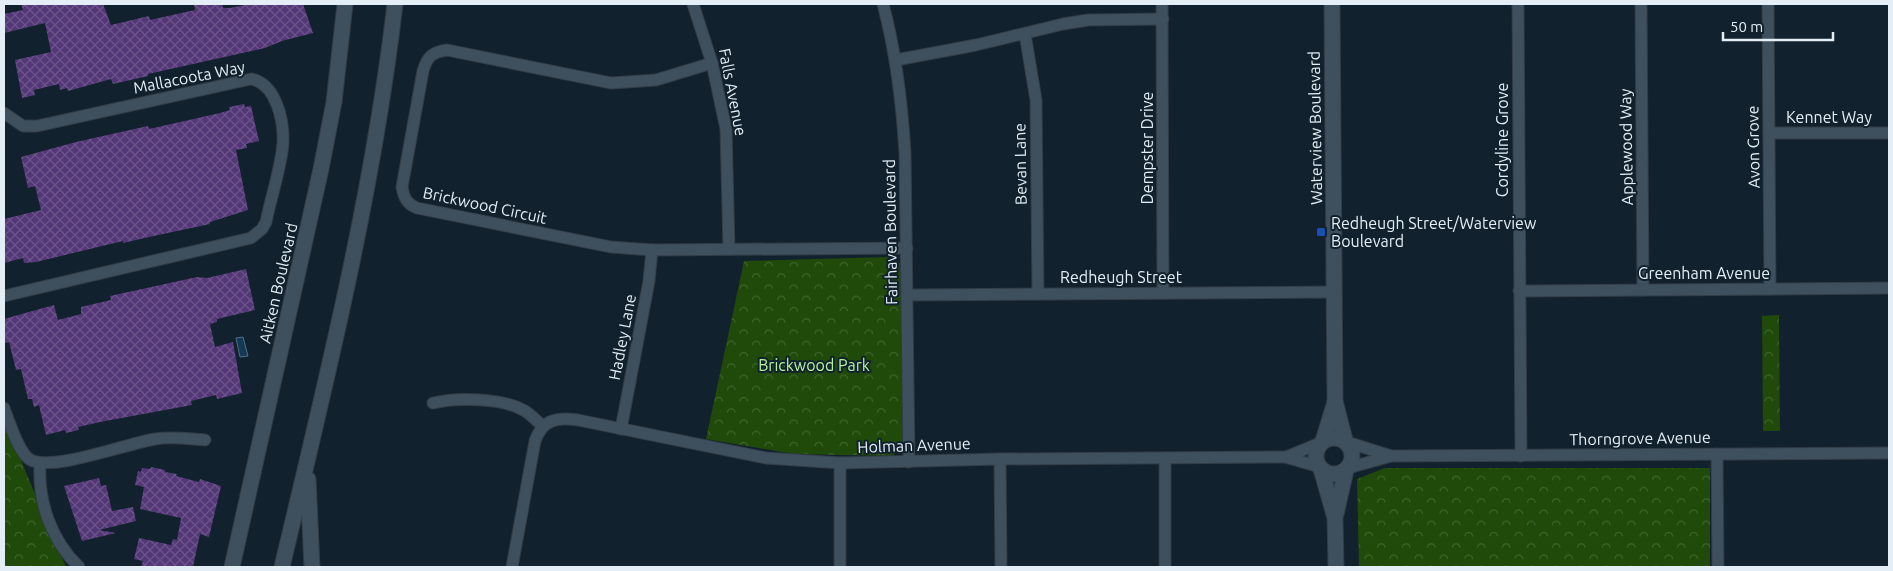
<svg xmlns="http://www.w3.org/2000/svg" width="1893" height="571" viewBox="0 0 1893 571" font-family="Ubuntu,sans-serif">
<style>
.park{fill:url(#park-crowns)}
.water{fill:#143954;stroke:#526f85}
.building{fill:url(#building-cross-hatch)}
.lines{fill:none;stroke-linecap:round;stroke-linejoin:round}
.street-casing{stroke:#323c46;stroke-width:13}
.secondary-casing{stroke:#323c46;stroke-width:17}
.street{stroke:#3e505d;stroke-width:11}
.secondary{stroke:#3e505d;stroke-width:15}
.transit-dot{fill:#1a4fb4;stroke:#11212d;stroke-width:2}
.labels{text-anchor:middle;dominant-baseline:central;stroke-width:4;stroke-linejoin:round;paint-order:stroke}
.street-label{font-size:16px;fill:#e3eef6;stroke:#11212d}
.poi-label{font-size:16px;fill:#e3eef6;stroke:#11212d;text-anchor:start}
.park-label{font-size:16px;fill:#b3f59b;stroke:#11212d}
</style>
<defs>
<pattern id="park-crowns" width="20" height="18" patternUnits="userSpaceOnUse" patternTransform="scale(1.25)"><rect width="20" height="18" fill="#1f4a09"/><path d="M2 6a3 3 0 1 1 6 0M12 15a3 3 0 1 1 6 0" fill="none" stroke="#3f642d"/></pattern>
<pattern id="building-cross-hatch" width="8" height="8" patternUnits="userSpaceOnUse" patternTransform="scale(1.25)"><rect width="8" height="8" fill="#533777"/><path d="M0 0l8 8M0 8l8-8" fill="none" stroke="#6c548b"/></pattern>
</defs>
<rect width="100%" height="100%" fill="#11212d"/>
<g class="park">
<path d="M889,257L903,265L904,444L892,456L794,454L706,439L744,261Z"/>
<path d="M1779,315L1780,431H1763L1762,316Z"/>
<path d="M4,420L65,565L67,567H4Z"/>
<path d="M1385,468H1710V567H1359L1357,479Z"/>
</g>
<path class="water" d="M243,337L248,356L240,357L236,338Z"/>
<g class="building">
<path d="M21,4H103L111,25L149,16L150,20L195,10L194,4H222L223,8H230L250,4H303L313,33L282,41L265,48L148,74V76L113,84L111,79L68,91L67,88L60,90L59,84L34,90L35,95L22,98L15,60L51,52L45,23L4,33V14L23,10Z"/>
<path d="M244,104L245,107L251,106L259,141L246,144L247,148L236,150L248,210L210,222V224L149,237L123,243V241L36,262L24,263L23,258L4,263V219L41,210L35,186L28,188L21,157L76,142L148,126L149,129L220,113L230,110L229,107Z"/>
<path d="M246,269L255,310L217,319V322L210,324L215,347L233,342L242,393L217,399L216,395L191,401L192,405L100,422L78,427L79,430L66,433L65,430L46,435L39,405L34,407L32,399H28L21,369L16,370L9,342L5,343L4,319L54,305L58,320L81,314V307L111,300L110,296L197,277L207,278Z"/>
<path d="M151,467L165,470V472L177,474L176,476L199,482L200,479L221,486L209,537L200,534L193,567H141L143,561L134,559L139,538L171,545L173,539L177,540L181,518L140,509L144,487L135,485L138,471L141,472L142,468L150,469Z"/>
<path d="M99,478L101,486L106,485L112,511L133,507L136,521L99,530L116,533L82,541L64,486Z"/>
</g>
<g class="lines">
<g class="street-casing">
<g id="street">
<path d="M693,4L712,63L726,129L729,249"/>
<path d="M883,4C896,53 902,102 905,153L909,462"/>
<path d="M1162,4L1163,293"/>
<path d="M1518,4L1521,456"/>
<path d="M1641,4L1643,290"/>
<path d="M1768,4L1770,289"/>
<path d="M1025,34L1036,100L1038,294"/>
<path d="M896,60L976,45L1063,24L1088,20L1163,19"/>
<path d="M712,63L656,80L611,83L447,50C432,52 427,57 423,71L402,187C404,198 407,204 417,208L611,247L652,250L907,248"/>
<path d="M4,113L23,126H37L251,79C276,83 284,121 283,143C281,169 271,196 266,222L262,229L251,238L4,296"/>
<path d="M1769,133H1889"/>
<path d="M1519,291L1889,288"/>
<path d="M908,295L1334,292"/>
<path d="M433,403C456,397 504,398 525,411C531,415 537,421 543,426"/>
<path d="M4,408C9,421 18,451 29,459C50,473 128,443 155,439C172,436 189,439 205,440"/>
<path d="M621,429L649,281L652,250"/>
<path d="M1347,442L1391,456"/>
<path d="M1717,454L1718,567"/>
<path d="M1286,457L1320,443"/>
<path d="M1165,458V567"/>
<path d="M1000,459L1001,567"/>
<path d="M840,463V567"/>
<path d="M40,464C38,502 51,540 79,567"/>
<path d="M1348,468L1391,456L1889,453"/>
<path d="M512,567L535,441C543,419 557,417 578,420L766,458L840,463L1000,459L1285,457L1320,467"/>
</g>
</g>
<g class="secondary-casing">
<g id="secondary">
<path d="M1332,4L1335,401L1345,440"/>
<circle cx="1334" cy="456" r="18"/>
<path d="M1323,441L1335,402"/>
<path d="M1321,469L1335,518L1336,567"/>
<path d="M308,479L312,567"/>
<path d="M1336,514L1346,470"/>
<path d="M232,567L321,169L334,102L345,4"/>
<path d="M282,567C326,381 373,194 395,4"/>
</g>
</g>
<use href="#street" class="street"/>
<use href="#secondary" class="secondary"/>
</g>
<rect class="transit-dot" x="1316" y="227" width="10" height="10" rx="2.5"/>
<g class="labels">
<g class="street-label">
<text transform="translate(189 77) rotate(-11)">Mallacoota Way</text>
<text transform="translate(733 92) rotate(79)">Falls Avenue</text>
<text x="1829" y="117">Kennet Way</text>
<text transform="translate(1315 128) rotate(-91)">Waterview Boulevard</text>
<text transform="translate(1502 140) rotate(-90)">Cordyline Grove</text>
<text transform="translate(1626 147) rotate(-91)">Applewood Way</text>
<text transform="translate(1753 147) rotate(-91)">Avon Grove</text>
<text transform="translate(1147 148) rotate(-90)">Dempster Drive</text>
<text transform="translate(1020 164) rotate(-91)">Bevan Lane</text>
<text transform="translate(485 205) rotate(12)">Brickwood Circuit</text>
<text transform="translate(890 232) rotate(-91)">Fairhaven Boulevard</text>
<text x="1704" y="273">Greenham Avenue</text>
<text x="1121" y="277">Redheugh Street</text>
<text transform="translate(278 283) rotate(-77)">Aitken Boulevard</text>
<text transform="translate(622 337) rotate(-79)">Hadley Lane</text>
<text transform="translate(1640 438) rotate(-1)">Thorngrove Avenue</text>
<text transform="translate(914 445) rotate(-2)">Holman Avenue</text>
</g>
<g class="poi-label">
<text x="1331" y="223">Redheugh Street/Waterview<tspan x="1331" dy="18">Boulevard</tspan></text>
</g>
<g class="park-label">
<text x="814" y="365">Brickwood Park</text>
</g>
</g>
<rect width="1893" height="571" fill="none" stroke="#e3eef6" stroke-width="10"/>
<path d="M1723 32v8h110v-8" fill="none" stroke="#e3eef6" stroke-width="2.5"/>
<text x="1730" y="32" font-size="15" fill="#e3eef6" stroke="#11212d" stroke-width="4" paint-order="stroke">50 m</text>
</svg>
